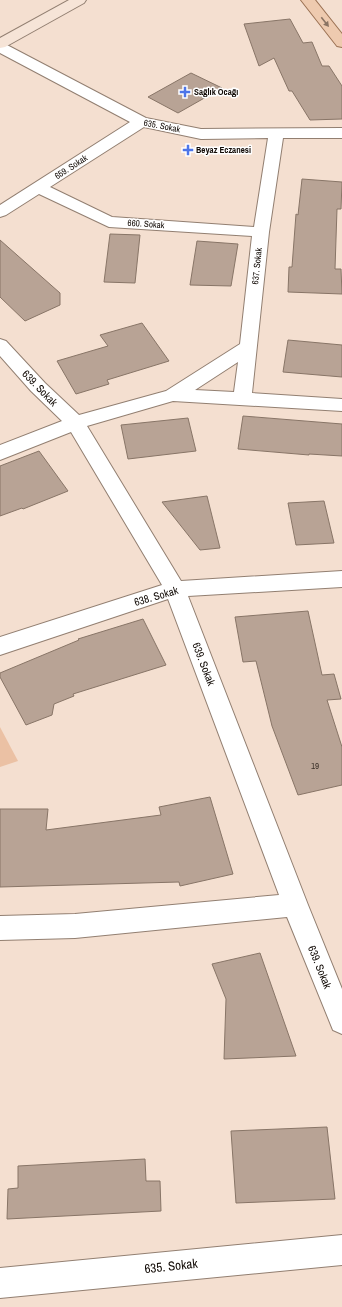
<svg xmlns="http://www.w3.org/2000/svg" width="342" height="1307" viewBox="0 0 342 1307" font-family="'Archivo Narrow',sans-serif">
<style>
.green{fill:#ebc1a4}
.building{fill:#b8a395;stroke:#887567}
.lines{fill:none;stroke-linecap:round;stroke-linejoin:round}
.street-casing{stroke:#927f71;stroke-width:2}
.secondary-casing{stroke:#927f71;stroke-width:2}
.primary-casing{stroke:#9a7052;stroke-width:2}
.street{fill:#fff;fill-rule:evenodd}
.secondary{fill:#f6e4d7;fill-rule:evenodd}
.primary{fill:#eecaaf;fill-rule:evenodd}
.oneway{fill:#8b7463}
.poi-dot{fill:#4d75e8;stroke:#fff;stroke-width:1.5}
.labels{text-anchor:middle;dominant-baseline:central;stroke-width:3;stroke-linejoin:round;paint-order:stroke}
.far-poi-label{font-size:9px;font-weight:bold;fill:#130c07;stroke:#fff;text-anchor:start}
.far-street-label{font-size:9px;fill:#130c07;stroke:#fff}
.number-label{font-size:9px;fill:#3c322a}
.street-label{font-size:11px;fill:#130c07;stroke:#fff}
.near-street-label{font-size:13px;fill:#130c07;stroke:#fff}
</style>
<rect width="100%" height="100%" fill="#f4dfd0"/>
<path class="green" d="M0,727L18,761L0,767Z"/>
<g class="building">
<path d="M290,19L303,43L312,42L322,66H329L342,86V119L310,120L292,91H289L274,58L259,66L244,24Z"/>
<path d="M191,73L222,88L178,113L148,97Z"/>
<path d="M302,179L342,182L341,209H337L335,269H341L342,294L288,292L289,267H292L296,214L298,215Z"/>
<path d="M110,234L140,235L135,283L104,282Z"/>
<path d="M0,240L60,293V305L25,321L0,297Z"/>
<path d="M197,241L238,244L231,286L190,285Z"/>
<path d="M142,323L169,361L107,380L109,384L76,394L57,361L108,346L100,335Z"/>
<path d="M288,340L342,345V377L283,372Z"/>
<path d="M243,416L342,424V456L309,454V455L238,449Z"/>
<path d="M188,418L196,451L128,459L121,425Z"/>
<path d="M39,451L68,491L23,509L22,508L0,516V466Z"/>
<path d="M207,496L220,548L200,550L162,502Z"/>
<path d="M324,501L334,543L296,545L288,503Z"/>
<path d="M308,611L322,675L334,674L341,699L327,700L342,747V785L298,795L272,726L256,661L243,662L235,617Z"/>
<path d="M143,619L166,665L73,694L74,696L54,704L52,715L26,725L0,677V673L79,640L78,639Z"/>
<path d="M210,797L233,874L180,886L179,882L0,887V809H48L46,830L161,815L159,807Z"/>
<path d="M260,953L296,1056L224,1059L226,999L212,964Z"/>
<path d="M327,1127L335,1199L236,1203L231,1131Z"/>
<path d="M145,1159L146,1181H160L161,1211L7,1219L8,1189L18,1188V1166Z"/>
</g>
<g class="lines">
<g class="street-casing">
<g id="street">
<path d="M0,43L5,44L146,118L201,129L342,128V138H283L269,232L252,393L342,399V411L173,401L87,426L181,581L342,571V587L188,596L308,905L342,989V1034L333,1030L287,917L75,938L0,940V916L75,914L279,895L168,599L0,655V637L162,585L71,432L0,460V445L62,421L31,391L0,356V339L6,341L45,383L79,415L166,391L240,344L252,236L109,227L39,194L6,215L0,217V205L130,122L0,53ZM144,127L201,139L268,138L254,227L112,217L50,187ZM238,362L234,392L195,390Z"/>
<path d="M342,1235V1265L0,1298V1268Z"/>
</g>
</g>
<g class="secondary-casing">
<path id="secondary" d="M69,0H86L84,3L5,47L0,48V38Z"/>
</g>
<g class="primary-casing">
<path id="primary" d="M301,0H315L342,34V47L337,46Z"/>
</g>
<use href="#street" class="street"/>
<use href="#secondary" class="secondary"/>
<use href="#primary" class="primary"/>
</g>
<defs><path id="oneway-solid" d="M-6-.8H1V-3.2L6.5 0L1 3.2V.8H-6Z"/></defs>
<use class="oneway" href="#oneway-solid" transform="translate(325 22) rotate(52)"/>
<g class="poi-dot">
<path d="M183 86h4v4h4v4h-4v4h-4v-4h-4v-4h4z"/>
<path d="M186 144h4v4h4v4h-4v4h-4v-4h-4v-4h4z"/>
</g>
<g class="labels">
<g class="far-poi-label">
<text x="194" y="92">Sağlık Ocağı</text>
<text x="196" y="150">Beyaz Eczanesi</text>
</g>
<g class="far-street-label">
<text transform="translate(162 126) rotate(11)">635. Sokak</text>
<text transform="translate(71 167) rotate(-33)">659. Sokak</text>
<text transform="translate(146 224) rotate(4)">660. Sokak</text>
<text transform="translate(257 266) rotate(-84)">637. Sokak</text>
</g>
<g class="number-label">
<text x="315" y="766">19</text>
</g>
<g class="street-label">
<text transform="translate(40 388) rotate(46)">639. Sokak</text>
<text transform="translate(156 596) rotate(-16)">638. Sokak</text>
<text transform="translate(204 664) rotate(69)">639. Sokak</text>
<text transform="translate(320 967) rotate(68)">639. Sokak</text>
</g>
<g class="near-street-label">
<text transform="translate(171 1266) rotate(-6)">635. Sokak</text>
</g>
</g>
</svg>
